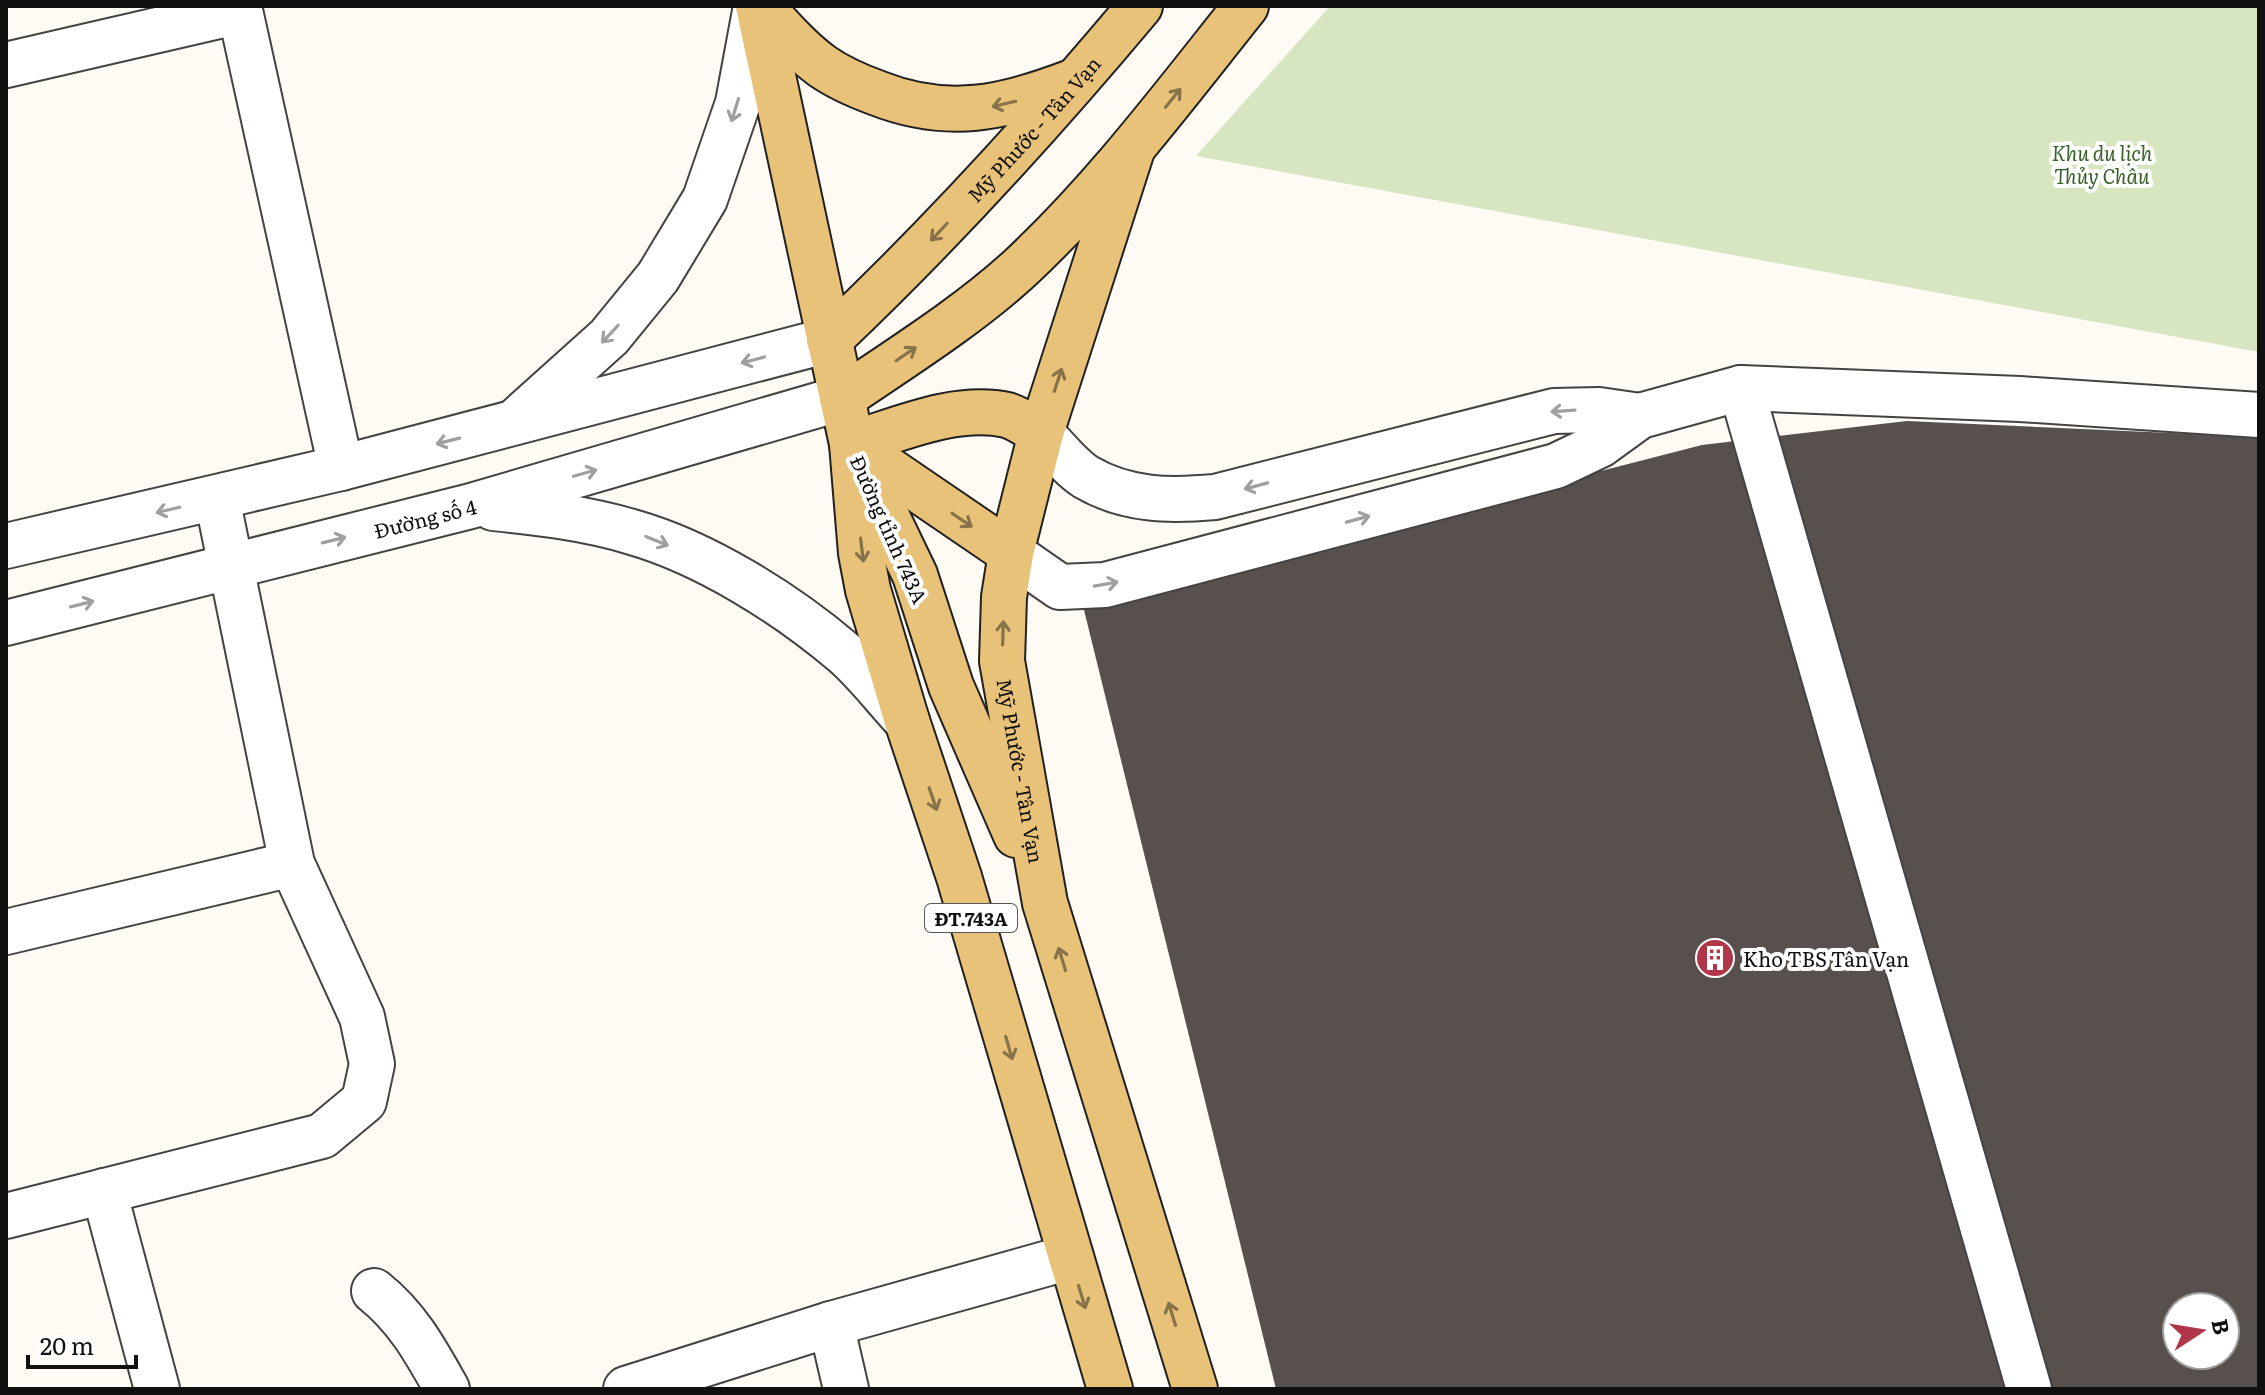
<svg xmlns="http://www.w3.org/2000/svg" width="2265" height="1395" viewBox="0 0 2265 1395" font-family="Literata,serif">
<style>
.green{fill:#d7e5c1}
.building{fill:#57504d;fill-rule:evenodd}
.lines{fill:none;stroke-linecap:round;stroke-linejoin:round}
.minor-casing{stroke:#434343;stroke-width:48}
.major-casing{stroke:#212121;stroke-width:48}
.minor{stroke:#fff;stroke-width:44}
.major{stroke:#e8c279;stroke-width:44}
.oneway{stroke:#87724a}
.oneway2{stroke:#9f9f9f}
.labels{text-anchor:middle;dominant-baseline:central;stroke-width:8;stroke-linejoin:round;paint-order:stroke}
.shield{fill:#fff;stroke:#585858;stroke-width:2}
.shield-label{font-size:18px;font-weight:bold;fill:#101010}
.street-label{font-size:20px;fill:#101010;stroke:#fff}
.park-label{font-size:20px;font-style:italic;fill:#396127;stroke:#fff}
.poi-label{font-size:20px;fill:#101010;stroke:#fff;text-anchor:start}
</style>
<rect width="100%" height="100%" fill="#fefbf4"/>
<path class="green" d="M1330,6H2259V352L1196,156Z"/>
<path class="building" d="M1907,421L2259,437V1389H1276L1084,610L1457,508L1702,445ZM2177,1307H2225V1355H2177Z"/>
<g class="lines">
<g class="minor-casing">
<g id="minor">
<path d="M239,6L341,468"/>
<path d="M6,65L240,11"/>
<path d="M1741,388L2029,1389"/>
<path d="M519,418L609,337L658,277L705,199L738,103L756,6"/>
<path d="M1041,433C1055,447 1070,467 1086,477C1127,501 1170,501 1215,497L1554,411L1599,410L1640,416"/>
<path d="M493,508C540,513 586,518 632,532C706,553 786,604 844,653C867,673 886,699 907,721"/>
<path d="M6,546L341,468L829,340"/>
<path d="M1011,553L1060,587L1105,585L1556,466L1600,445L1640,416L1741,388L2020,399L2259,415"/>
<path id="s1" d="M6,623L471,506L842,398"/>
<path d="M6,932L292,864"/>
<path d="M104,1191L157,1389"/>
<path d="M6,1216L322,1136L364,1101L372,1064L362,1017L292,864L217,498"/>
<path d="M374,1291C408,1318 426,1352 447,1389"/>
<path d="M831,1324L846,1389"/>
<path d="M626,1389L831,1324L1070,1257"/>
</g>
</g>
<g class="major-casing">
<g id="major">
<path d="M758,6L852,444L861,553L868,590L907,721L959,877L1110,1389"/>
<path d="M761,6C780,27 799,49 822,66C839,78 858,86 877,93C948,121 1004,108 1072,82"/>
<path id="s2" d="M1133,147L1041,433L1011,553L1004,597L1002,661L1045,903L1195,1389"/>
<path id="s3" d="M829,340C940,235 1042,123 1140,6"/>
<path d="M842,398C902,357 965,318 1019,269C1104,190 1174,96 1246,6"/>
<path d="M852,444C900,429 956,404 1007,415C1018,418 1030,427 1041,433"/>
<path d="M854,446L1011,553"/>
<path d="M863,467L915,575L951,686L1016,835"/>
</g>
</g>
<use href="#minor" class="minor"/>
<use href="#major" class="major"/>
</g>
<defs><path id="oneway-shaft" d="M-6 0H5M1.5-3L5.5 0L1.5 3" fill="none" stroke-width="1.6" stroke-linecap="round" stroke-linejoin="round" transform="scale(2)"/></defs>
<g class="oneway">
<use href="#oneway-shaft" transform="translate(1173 98) rotate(-51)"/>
<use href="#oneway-shaft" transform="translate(1004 104) rotate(167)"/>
<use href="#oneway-shaft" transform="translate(939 232) rotate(133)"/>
<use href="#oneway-shaft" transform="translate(906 354) rotate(-34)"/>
<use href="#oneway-shaft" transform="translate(1058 380) rotate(-72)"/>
<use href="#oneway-shaft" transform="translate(962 520) rotate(34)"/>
<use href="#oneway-shaft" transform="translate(862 550) rotate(83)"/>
<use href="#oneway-shaft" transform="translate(1003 633) rotate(-88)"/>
<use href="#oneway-shaft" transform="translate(933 799) rotate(71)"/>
<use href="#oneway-shaft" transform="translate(1062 959) rotate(-107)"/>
<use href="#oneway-shaft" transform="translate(1009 1048) rotate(74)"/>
<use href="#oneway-shaft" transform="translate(1082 1297) rotate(73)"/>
<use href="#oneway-shaft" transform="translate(1172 1314) rotate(-107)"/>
</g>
<g class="oneway2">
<use href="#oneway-shaft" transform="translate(735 110) rotate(107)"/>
<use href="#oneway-shaft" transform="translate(610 334) rotate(133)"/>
<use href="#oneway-shaft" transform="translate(753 360) rotate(165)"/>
<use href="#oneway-shaft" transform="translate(1563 411) rotate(176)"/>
<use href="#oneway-shaft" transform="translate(448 441) rotate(166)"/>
<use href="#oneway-shaft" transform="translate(585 473) rotate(-16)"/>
<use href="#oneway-shaft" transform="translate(1256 486) rotate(165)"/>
<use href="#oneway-shaft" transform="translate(168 510) rotate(167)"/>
<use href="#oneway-shaft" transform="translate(1358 519) rotate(-15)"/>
<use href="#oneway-shaft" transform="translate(334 540) rotate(-14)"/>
<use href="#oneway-shaft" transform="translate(657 541) rotate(22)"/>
<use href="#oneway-shaft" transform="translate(1106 584) rotate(-10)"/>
<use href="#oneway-shaft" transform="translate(82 604) rotate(-14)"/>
</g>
<defs>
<g id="building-disc" transform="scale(2)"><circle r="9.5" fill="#b03749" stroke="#fff"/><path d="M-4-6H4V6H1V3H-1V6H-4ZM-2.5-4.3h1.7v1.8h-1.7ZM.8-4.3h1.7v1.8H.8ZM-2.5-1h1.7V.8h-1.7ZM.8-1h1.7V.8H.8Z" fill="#fff"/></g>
</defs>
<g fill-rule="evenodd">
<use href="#building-disc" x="1715" y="958"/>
</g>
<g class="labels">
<rect class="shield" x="925" y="904" width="92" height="28" rx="6"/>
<g class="shield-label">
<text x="971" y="918">ĐT.743A</text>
</g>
<g class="street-label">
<text stroke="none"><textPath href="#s3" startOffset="294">Mỹ Phước - Tân Vạn</textPath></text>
<text stroke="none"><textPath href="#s1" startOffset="432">Đường số 4</textPath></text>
<text transform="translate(890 529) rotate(66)">Đường tỉnh 743A</text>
<text stroke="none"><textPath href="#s2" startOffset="644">Mỹ Phước - Tân Vạn</textPath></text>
</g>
<g class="park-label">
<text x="2102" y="152">Khu du lịch<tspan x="2102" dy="23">Thủy Châu</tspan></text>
</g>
<g class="poi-label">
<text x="1743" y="958">Kho TBS Tân Vạn</text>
</g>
</g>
<rect width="2265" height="1395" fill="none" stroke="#101010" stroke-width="16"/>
<g transform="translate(2201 1331) rotate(78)"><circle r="38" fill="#ffffff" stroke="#9f9f9f" stroke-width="2"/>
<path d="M0-6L14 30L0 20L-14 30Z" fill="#b03749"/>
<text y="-12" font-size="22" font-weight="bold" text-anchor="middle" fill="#101010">B</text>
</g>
<path d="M28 1355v12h108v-12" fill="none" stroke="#101010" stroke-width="4"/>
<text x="40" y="1355" font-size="24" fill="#101010" stroke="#ffffff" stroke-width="6" paint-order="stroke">20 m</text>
</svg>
